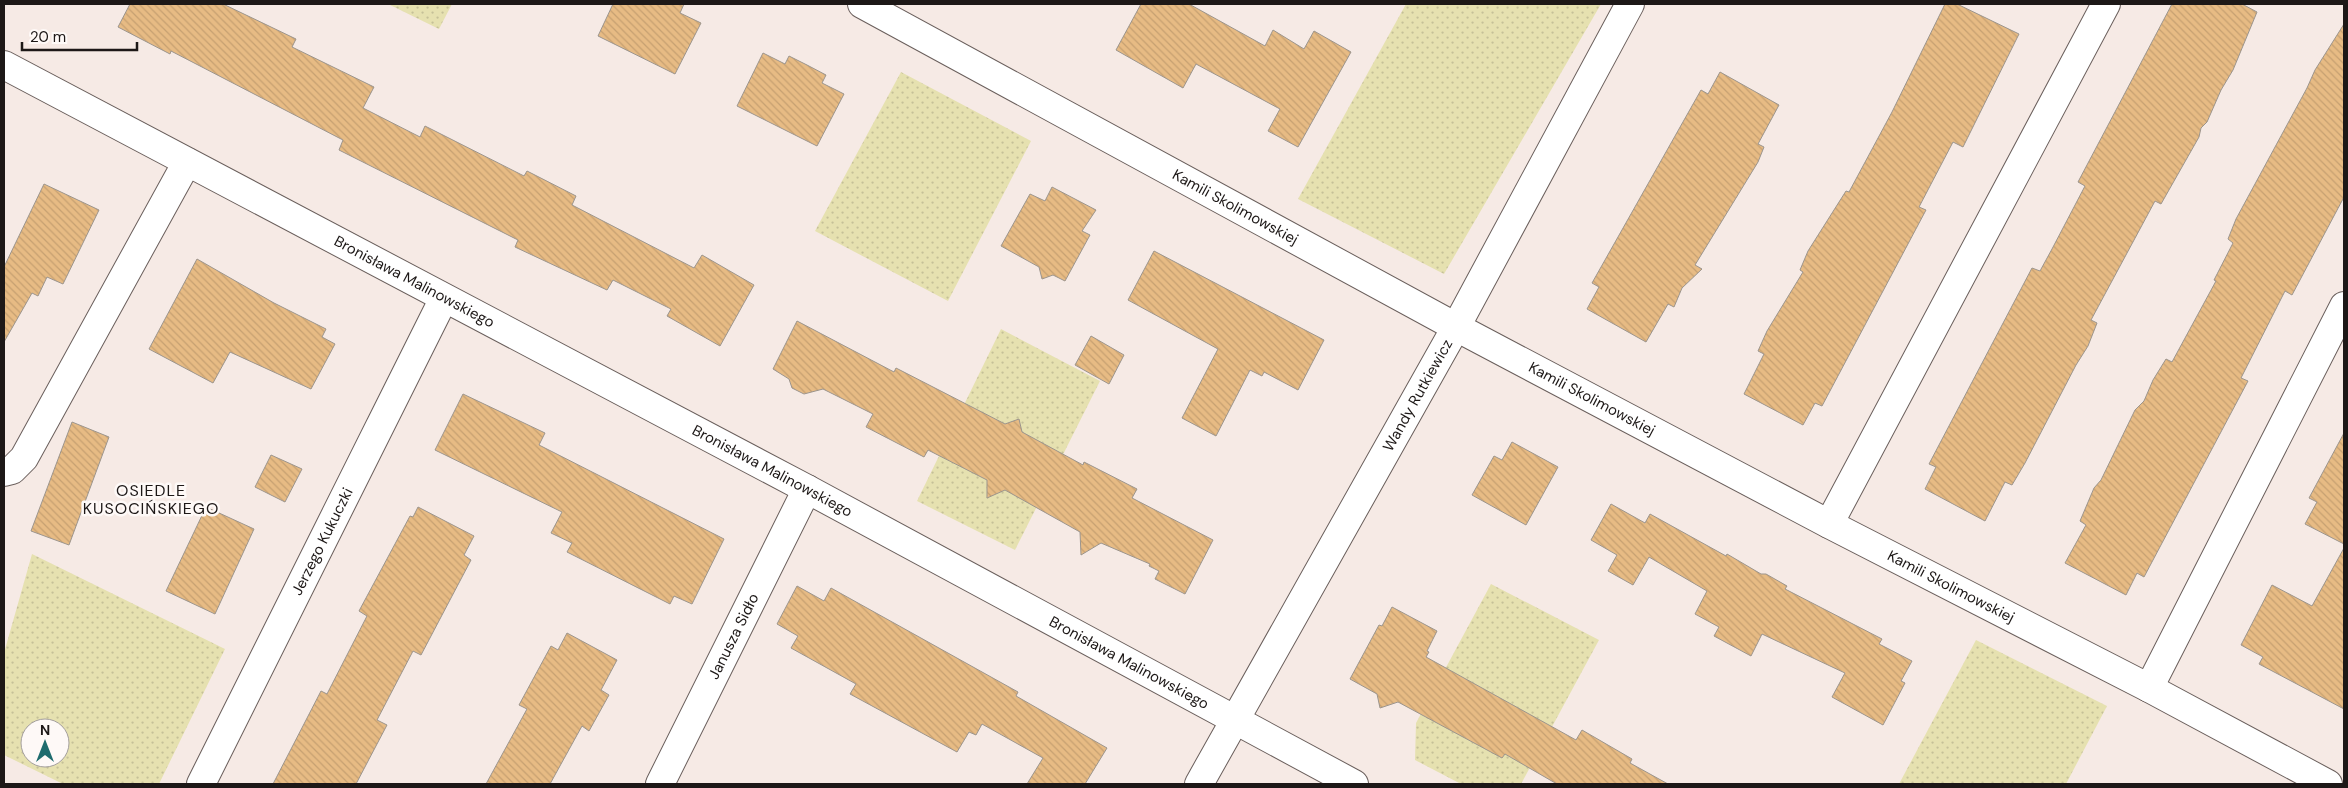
<svg xmlns="http://www.w3.org/2000/svg" width="2348" height="788" viewBox="0 0 2348 788" font-family="'DM Sans',sans-serif">
<style>
.grass{fill:url(#grass-dots);fill-rule:evenodd}
.building{fill:url(#building-back-hatch);stroke:#9c958d}
.lines{fill:none;stroke-linecap:round;stroke-linejoin:round}
.street-casing{stroke:#6a5f5c;stroke-width:30}
.street{stroke:#fff;stroke-width:28}
.labels{text-anchor:middle;dominant-baseline:central;stroke-width:5;stroke-linejoin:round;paint-order:stroke}
.street-label{font-size:15px;fill:#1d1817;stroke:#fef9f7}
.neighbourhood-label{font-size:16px;letter-spacing:1px;fill:#1d1817;stroke:#fef9f7}
</style>
<defs>
<pattern id="grass-dots" width="8" height="8" patternUnits="userSpaceOnUse" patternTransform="scale(1.25)"><rect width="8" height="8" fill="#e6e1b0"/><path d="M2 2h.1M6 6h.1" fill="none" stroke="#c5c097" stroke-width="1.8" stroke-linecap="round"/></pattern>
<pattern id="building-back-hatch" width="6" height="6" patternUnits="userSpaceOnUse" patternTransform="scale(1.25)"><rect width="6" height="6" fill="#e7bb84"/><path d="M-1 5l2 2M0 0l6 6M5-1l2 2" fill="none" stroke="#c6a071"/></pattern>
</defs>
<rect width="100%" height="100%" fill="#f6eae5"/>
<g class="grass">
<path d="M388,4H452L439,29Z"/>
<path d="M1406,4H1601L1444,274L1298,199Z"/>
<path d="M901,72L1031,141L948,301L815,231Z"/>
<path d="M1001,329L1100,381L1015,550L917,501Z"/>
<path d="M32,554L225,649L159,784H63L4,755V653ZM30,728H60V758H30Z"/>
<path d="M1491,584L1599,640L1521,784H1461L1415,760L1416,723Z"/>
<path d="M1976,640L2107,706L2066,784H1899Z"/>
</g>
<g class="building">
<path d="M130,4H223L296,39L292,47L374,87L363,108L420,137L425,126L524,176L527,171L576,196L572,205L694,268L702,255L754,285L720,346L667,316L671,309L613,280L607,290L515,247L518,240L339,150L343,140L171,51L170,54L118,27Z"/>
<path d="M613,4H684L680,13L701,23L675,74L598,36Z"/>
<path d="M1141,4H1189L1265,46L1273,30L1304,49L1314,31L1351,52L1298,147L1268,131L1280,109L1196,64L1183,88L1116,50Z"/>
<path d="M1945,4H1957L2019,34L1963,147L1953,142L1919,207L1926,210L1822,406L1815,403L1803,425L1744,394L1764,354L1758,351L1767,331L1803,272L1800,270L1808,251L1846,191L1849,192L1892,112Z"/>
<path d="M2172,4H2242L2257,12L2233,70L2221,90L2207,122L2201,128L2199,137L2161,204L2155,201L2091,320L2097,323L2088,346L2076,365L2025,463L2012,485L2005,482L1985,521L1925,489L1936,467L1929,464L2032,268L2040,271L2052,249L2085,186L2078,182Z"/>
<path d="M2344,24V197L2292,295L2285,291L2241,378L2248,381L2144,577L2137,573L2126,595L2065,563L2086,525L2080,521L2094,488L2101,480L2135,410L2144,401L2153,380L2166,359L2172,362L2216,281L2214,280L2233,243L2228,239L2236,219L2307,88L2315,70Z"/>
<path d="M763,53L785,64L789,56L807,65L826,75L822,83L844,94L817,146L737,106Z"/>
<path d="M1720,72L1779,105L1758,144L1764,147L1758,162L1695,265L1702,269L1682,288L1674,307L1668,304L1646,342L1587,309L1599,287L1592,283L1701,90L1708,94Z"/>
<path d="M44,184L99,210L63,284L47,277L38,296L32,293L4,342V267Z"/>
<path d="M1052,187L1096,210L1082,231L1090,235L1065,281L1053,275L1042,279L1039,267L1001,246L1030,194L1045,201Z"/>
<path d="M1154,251L1324,340L1298,390L1264,372L1262,376L1250,370L1216,436L1182,418L1218,349L1128,300Z"/>
<path d="M197,259L274,303L326,329L322,337L335,344L311,389L230,352L213,383L149,349Z"/>
<path d="M797,321L894,372L896,368L1005,424L1019,419L1022,432L1083,465L1084,462L1137,489L1132,498L1213,540L1185,594L1155,579L1159,571L1149,566L1150,564L1101,543L1081,555L1080,532L1005,490L987,498V480L928,450L924,457L866,427L873,414L823,389L804,394L792,388L789,379L773,369Z"/>
<path d="M1091,336L1124,355L1109,384L1075,365Z"/>
<path d="M463,394L545,433L539,445L724,539L692,604L674,596L670,604L567,552L572,543L551,533L562,512L435,450Z"/>
<path d="M72,422L109,437L69,545L31,531Z"/>
<path d="M2344,433V544L2305,524L2317,502L2309,498Z"/>
<path d="M1512,442L1558,467L1526,525L1472,495L1494,456L1502,460Z"/>
<path d="M271,455L302,469L285,502L255,487Z"/>
<path d="M1611,504L1645,523L1650,514L1726,556L1727,554L1761,574H1766L1787,586L1785,589L1882,639L1879,644L1912,661L1901,681L1905,683L1883,725L1832,697L1845,673L1762,634L1751,656L1714,636L1719,627L1695,614L1707,591L1649,557L1633,585L1608,571L1617,555L1591,540Z"/>
<path d="M206,507L254,529L215,614L166,591Z"/>
<path d="M418,507L474,536L464,555L471,560L421,655L413,651L377,720L387,725L356,784H273L321,691L327,694L367,616L359,611L410,516L413,517Z"/>
<path d="M2344,548V709L2259,664L2263,657L2241,645L2272,585L2312,606Z"/>
<path d="M797,586L824,601L831,588L1018,692L1016,696L1107,748L1085,784H1027L1043,758L982,724L976,735L969,732L957,752L850,694L856,684L791,648L798,636L777,624Z"/>
<path d="M1392,607L1437,631L1427,651L1429,652L1426,657L1576,740L1582,730L1632,759L1630,763L1668,784H1557L1505,754L1502,758L1398,702L1380,708L1377,694L1350,679L1379,625L1382,626Z"/>
<path d="M567,633L617,660L601,690L609,695L589,731L582,726L550,784H486L527,709L519,705L551,646L558,650Z"/>
</g>
<g class="lines">
<g class="street-casing">
<g id="street">
<path id="s1" d="M862,4L1456,327L1829,524L2149,688L2328,784"/>
<path id="s2" d="M4,65L807,489L1354,784"/>
<path d="M4,472L12,470L24,458L187,162"/>
<path d="M1829,524L2106,4"/>
<path d="M2149,688L2344,306"/>
<path id="s3" d="M201,784L444,298"/>
<path id="s4" d="M660,784L807,489"/>
<path id="s5" d="M1199,784L1456,327L1630,4"/>
</g>
</g>
<use href="#street" class="street"/>
</g>
<g class="labels">
<g class="street-label">
<text stroke="none"><textPath href="#s1" startOffset="425">Kamili Skolimowskiej</textPath></text>
<text stroke="none"><textPath href="#s2" startOffset="464">Bronisława Malinowskiego</textPath></text>
<text stroke="none"><textPath href="#s5" startOffset="446">Wandy Rutkiewicz</textPath></text>
<text stroke="none"><textPath href="#s1" startOffset="830">Kamili Skolimowskiej</textPath></text>
<text stroke="none"><textPath href="#s2" startOffset="869">Bronisława Malinowskiego</textPath></text>
<text stroke="none"><textPath href="#s3" startOffset="271">Jerzego Kukuczki</textPath></text>
<text stroke="none"><textPath href="#s1" startOffset="1235">Kamili Skolimowskiej</textPath></text>
<text stroke="none"><textPath href="#s4" startOffset="165">Janusza Sidło</textPath></text>
<text stroke="none"><textPath href="#s2" startOffset="1274">Bronisława Malinowskiego</textPath></text>
</g>
<g class="neighbourhood-label">
<text x="151" y="490">OSIEDLE<tspan x="151" dy="18">KUSOCIŃSKIEGO</tspan></text>
</g>
</g>
<rect width="2348" height="788" fill="none" stroke="#1d1817" stroke-width="10"/>
<g transform="translate(45 743)"><circle r="24" fill="#fef9f7" stroke="#a49f9d"/>
<path d="M0-4L9 19L0 12L-9 19Z" fill="#1f6c6e"/>
<text y="-8" font-size="14" font-weight="bold" text-anchor="middle" fill="#1d1817">N</text>
</g>
<path d="M22 42v8h115v-8" fill="none" stroke="#1d1817" stroke-width="2.5"/>
<text x="30" y="42" font-size="15" fill="#1d1817" stroke="#fef9f7" stroke-width="4" paint-order="stroke">20 m</text>
</svg>
